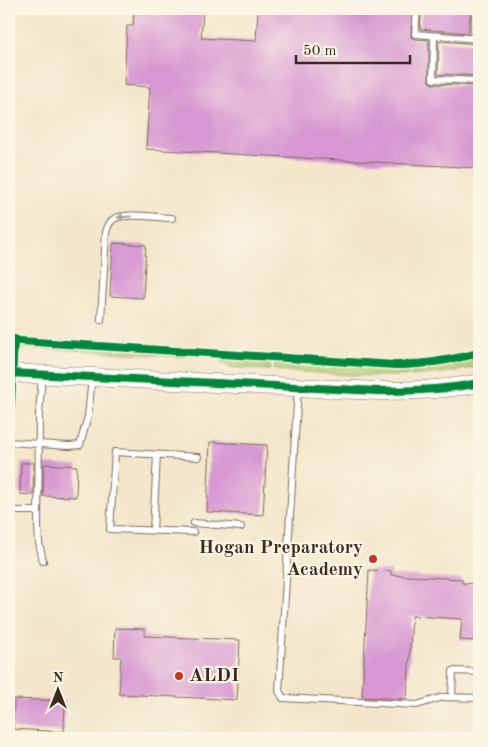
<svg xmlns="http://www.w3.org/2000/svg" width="488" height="747" viewBox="0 0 488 747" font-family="'Old Standard TT',serif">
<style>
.green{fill:#afcc73;stroke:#757b48}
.building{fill:#d797d2}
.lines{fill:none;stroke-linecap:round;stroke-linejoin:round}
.service-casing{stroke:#7b6c5a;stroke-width:8}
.secondary-casing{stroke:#7b6c5a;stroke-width:19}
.service{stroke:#fff;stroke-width:6}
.secondary{stroke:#fff;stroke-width:18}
.cycleway-casing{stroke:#fcf5e5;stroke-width:11}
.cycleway{stroke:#00873e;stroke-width:8}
.oneway{fill:#a79f9a}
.poi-dot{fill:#c8321e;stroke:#fcf5e5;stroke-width:2}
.labels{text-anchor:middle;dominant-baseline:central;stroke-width:4.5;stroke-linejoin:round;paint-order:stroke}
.poi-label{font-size:19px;font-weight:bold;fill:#3b2a1e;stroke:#fcf5e5;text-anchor:end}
</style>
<rect width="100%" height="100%" fill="#fcf5e5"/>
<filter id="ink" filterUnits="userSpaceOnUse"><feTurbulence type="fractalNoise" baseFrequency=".02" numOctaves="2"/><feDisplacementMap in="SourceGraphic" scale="10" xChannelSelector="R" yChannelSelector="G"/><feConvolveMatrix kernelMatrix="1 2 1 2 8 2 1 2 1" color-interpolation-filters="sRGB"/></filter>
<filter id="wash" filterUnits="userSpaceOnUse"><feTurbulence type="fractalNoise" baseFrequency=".0096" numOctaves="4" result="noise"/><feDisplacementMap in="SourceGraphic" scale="20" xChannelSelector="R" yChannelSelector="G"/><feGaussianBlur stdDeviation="1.12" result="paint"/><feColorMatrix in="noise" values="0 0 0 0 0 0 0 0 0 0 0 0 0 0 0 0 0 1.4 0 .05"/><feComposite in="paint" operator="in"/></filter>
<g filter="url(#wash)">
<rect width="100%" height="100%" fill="#f3e6ca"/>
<g class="green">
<path d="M21,343L187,353L180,356L21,347Z"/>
<path d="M221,356L267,360L270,362V370L231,367L222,363Z"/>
<path d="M479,357V366C412,383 342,374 274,370L275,362L277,360L415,367L456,362Z"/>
</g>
<g id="blocks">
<g class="building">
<path d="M134,9H203L201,38L256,41L258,9H412L411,37L415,39L429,40V82L433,84L479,86V168L146,149L150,87L124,85L127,26H133Z"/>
<path d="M422,9H471L468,33L420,29Z"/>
<path d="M439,41L479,44V76L438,74Z"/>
<path d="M113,243L146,245L143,298L110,296Z"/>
<path d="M210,442L267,445L263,515L207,512Z"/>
<path d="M21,463H34L33,495L20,494Z"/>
<path d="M44,464L77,466L76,497L43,496Z"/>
<path d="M369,570L391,571V575L462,579V583L479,584V641L460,640L462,619L412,616L407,699L362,697Z"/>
<path d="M115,628L145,629V636L240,640L237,700L119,694L121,657H114Z"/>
<path d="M14,699L65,701L64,732L13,729Z"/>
</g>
</g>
</g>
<g filter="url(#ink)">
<use href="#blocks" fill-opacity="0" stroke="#7b6c5a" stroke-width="1"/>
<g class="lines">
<g class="service-casing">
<g id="service">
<path d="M417,9L415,34L479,39"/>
<path d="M434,36L433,79L479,81"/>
<path d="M473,38L476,9"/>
<path d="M101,320L106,232C108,226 109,222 114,219C124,212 159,218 172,218"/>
<path d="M42,375L39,414L38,526L39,543L43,561"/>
<path d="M298,388L279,691L283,698L417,705L443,697L479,698"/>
<path d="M9,442L69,446L80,445L88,416L92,378"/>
<path d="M9,511H38"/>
<path d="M194,523L241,527"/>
<path d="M153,530L157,455"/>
<path d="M193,532L110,529L115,452L198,457"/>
<path d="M452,697L453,671L479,672"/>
</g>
</g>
<g class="secondary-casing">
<path id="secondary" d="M9,373L378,391C412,391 446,390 479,383"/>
</g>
<use href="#service" class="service"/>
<use href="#secondary" class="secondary"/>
<g class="cycleway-casing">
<g id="cycleway">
<path d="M14,339L20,341L395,365C424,365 451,360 479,353"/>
<path d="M9,341L14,339L11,405"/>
<path d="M9,373L378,391C412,391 446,390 479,383"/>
</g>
</g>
<use href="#cycleway" class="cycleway"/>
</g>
<defs><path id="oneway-solid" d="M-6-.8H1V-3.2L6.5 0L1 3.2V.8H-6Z" transform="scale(1.25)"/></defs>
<use class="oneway" href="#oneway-solid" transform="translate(124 217) rotate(176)"/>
</g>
<g class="poi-dot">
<circle cx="373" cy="559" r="5"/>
<circle cx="179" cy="676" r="5"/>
</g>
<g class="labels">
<g class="poi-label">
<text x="363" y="548">Hogan Preparatory<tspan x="363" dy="22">Academy</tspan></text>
<text x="189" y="676" text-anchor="start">ALDI</text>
</g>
</g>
<rect width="488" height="747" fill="none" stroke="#fcf5e5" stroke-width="30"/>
<g transform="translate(58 690)" stroke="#fcf5e5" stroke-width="4" paint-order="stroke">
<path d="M0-4L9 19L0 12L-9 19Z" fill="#3b2a1e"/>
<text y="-8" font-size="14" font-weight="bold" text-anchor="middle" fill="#3b2a1e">N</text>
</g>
<path d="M296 55v8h114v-8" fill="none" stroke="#3b2a1e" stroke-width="2.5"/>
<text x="303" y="55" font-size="15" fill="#3b2a1e" stroke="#fcf5e5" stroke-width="4" paint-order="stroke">50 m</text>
</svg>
